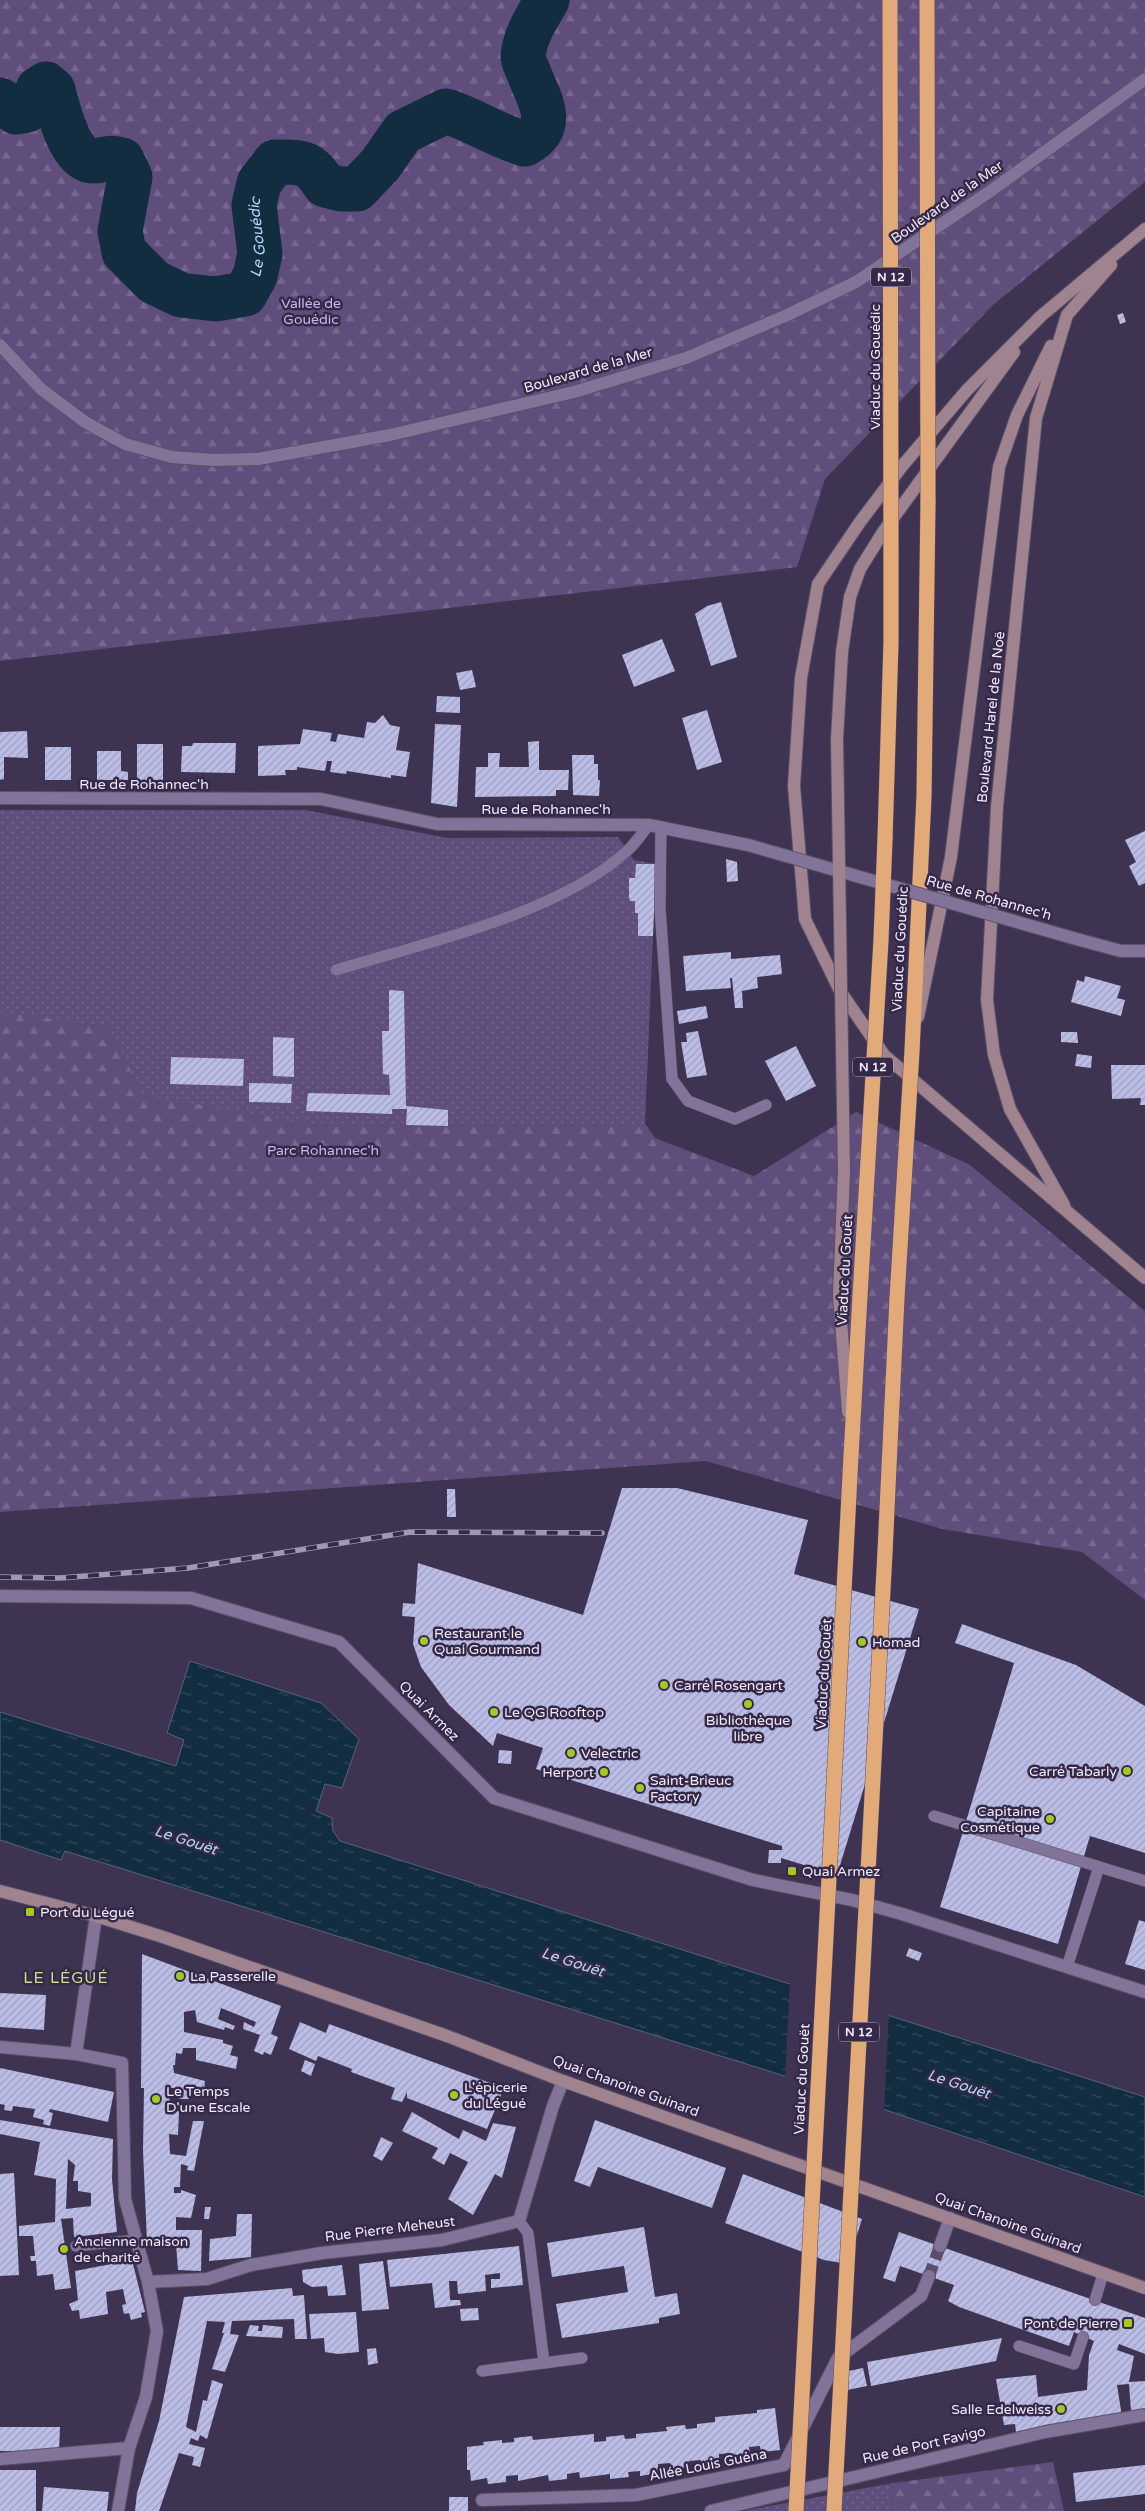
<svg xmlns="http://www.w3.org/2000/svg" width="1145" height="2511" viewBox="0 0 1145 2511" font-family="'Varela Round',sans-serif">
<style>
.grass{fill:url(#grass-dots)}
.forest{fill:url(#forest-firs)}
.water{fill:url(#water-ripples);stroke:#556579}
.pier{fill:#3f3352}
.lines{fill:none;stroke-linecap:round;stroke-linejoin:round}
.river{stroke:#132d40;stroke-width:45}
.building{fill:url(#building-hatch);fill-rule:evenodd}
.street-tunnel{stroke:#5a4e6c;stroke-width:12;stroke-dasharray:12 6;stroke-linecap:butt}
.lane-casing{stroke:#5b506a;stroke-width:12}
.street-casing{stroke:#5b506a;stroke-width:14}
.secondary-casing{stroke:#5b506a;stroke-width:14}
.highway-casing{stroke:#5b506a;stroke-width:16}
.lane{stroke:#827498;stroke-width:11}
.street{stroke:#827498;stroke-width:12}
.secondary{stroke:#9f848f;stroke-width:12}
.highway{stroke:#e3aa79;stroke-width:15}
.rail-casing{stroke:#a198b1;stroke-width:5.5}
.rail{stroke:#352947;stroke-width:4;stroke-dasharray:11;stroke-linecap:butt}
.street-bridge-casing{stroke:#5b506a;stroke-width:14;stroke-linecap:butt}
.secondary-bridge-casing{stroke:#5b506a;stroke-width:14;stroke-linecap:butt}
.highway-bridge-casing{stroke:#5b506a;stroke-width:16;stroke-linecap:butt}
.street-bridge{stroke:#827498;stroke-width:12}
.secondary-bridge{stroke:#9f848f;stroke-width:12}
.highway-bridge{stroke:#e3aa79;stroke-width:15}
.poi-dot{fill:#a5c822;stroke:#352947;stroke-width:2}
.labels{text-anchor:middle;dominant-baseline:central;stroke-width:5;stroke-linejoin:round;paint-order:stroke}
.shield{fill:#352947;stroke:#b8afc6;stroke-width:1}
.shield-label{font-size:12px;font-weight:bold;fill:#f0e9fd}
.street-label{font-size:14px;fill:#f0e9fd;stroke:#352947}
.park-label{font-size:14px;fill:#cbb3f1;stroke:#352947}
.poi-label{font-size:14px;fill:#f0e9fd;stroke:#352947;text-anchor:start}
.water-label{font-size:15px;font-style:italic;fill:#b1d8f7;stroke:#352947}
.quarter-label{font-size:16px;letter-spacing:1px;fill:#c8dd93;stroke:#352947}
</style>
<defs>
<pattern id="grass-dots" width="8" height="8" patternUnits="userSpaceOnUse" patternTransform="scale(1.25)"><rect width="8" height="8" fill="#5f4d7b"/><path d="M2 2h.1M6 6h.1" fill="none" stroke="#76678f" stroke-width="1.8" stroke-linecap="round"/></pattern>
<pattern id="forest-firs" width="22" height="20" patternUnits="userSpaceOnUse" patternTransform="scale(1.25)"><rect width="22" height="20" fill="#5f4d7b"/><path d="M5 1l3.5 6h-7zM16 11l3.5 6h-7z" fill="#76678f"/></pattern>
<pattern id="water-ripples" width="26" height="14" patternUnits="userSpaceOnUse" patternTransform="scale(1.25)"><rect width="26" height="14" fill="#132d40"/><path d="M2 4q2-2 4 0t4 0M15 11q2-2 4 0t4 0" fill="none" stroke="#364b5c"/></pattern>
<pattern id="building-hatch" width="6" height="6" patternUnits="userSpaceOnUse" patternTransform="scale(1.25)"><rect width="6" height="6" fill="#babde5"/><path d="M-1 1l2-2M0 6l6-6M5 7l2-2" fill="none" stroke="#9e9fbf"/></pattern>
</defs>
<rect width="100%" height="100%" fill="#3f3352"/>
<g class="grass">
<path d="M0,810H306L447,838L618,837L634,860L656,864L645,1124L683,1177L0,1511Z"/>
<path d="M893,2483L891,2511H743Z"/>
</g>
<g class="forest">
<path d="M0,0H1145V182L994,304L825,479L797,567L0,661Z"/>
<path d="M0,1012L110,1027L142,1095L308,1123L645,1124L655,1138L754,1176L856,1112L970,1165L1145,1311V1600L1082,1552L942,1529L706,1461L0,1512Z"/>
<path d="M1053,2462L1064,2511H891L893,2483Z"/>
</g>
<path class="water" d="M190,1661L321,1703L359,1739L342,1788L325,1784L316,1811L332,1818L333,1831L340,1841L1145,2097V2197L775,2073L65,1851L61,1860L0,1840V1712L176,1766L184,1740L167,1733Z"/>
<path class="pier" d="M790,1982L889,2013L884,2112L785,2079Z"/>
<g class="lines">
<path class="river" id="s1" d="M0,100L16,112L27,110L34,101L38,89L46,84L53,90C58,109 69,157 91,161C103,162 106,155 122,160L130,177L120,231L124,252L154,282L181,295L215,299L245,294L255,276L260,254L254,205L259,183L275,162C304,162 309,161 325,185L341,189H357L380,165L403,132L446,111C474,120 497,136 525,144C559,126 538,98 528,71C526,66 523,61 523,56C525,35 537,18 547,0"/>
</g>
<g class="building">
<path d="M1123,313L1126,322L1120,324L1117,315Z"/>
<path d="M721,602L737,657L711,666L695,614L707,606Z"/>
<path d="M662,639L675,671L634,687L622,655Z"/>
<path d="M472,670L476,687L460,690L456,673Z"/>
<path d="M437,696L460,697V713L436,712Z"/>
<path d="M707,710L722,762L697,770L682,718Z"/>
<path d="M383,715L390,725L400,727L396,750L410,752L406,777L391,775V778L347,771L346,774L330,772L332,761H327L325,771L297,767V770H285L286,775L258,776V746L300,744L303,729L332,733L330,741L336,742L338,734L364,738L367,722L375,723Z"/>
<path d="M435,724L461,725L457,807L431,803Z"/>
<path d="M27,731L28,758L4,757V779L0,780V732Z"/>
<path d="M539,741V770H569L568,790H556V796L475,797L476,767H488V753H500L499,767H529L528,742Z"/>
<path d="M193,743H236L235,773L181,772L182,746H192Z"/>
<rect x="137" y="744" width="26" height="36"/>
<rect x="45" y="747" width="26" height="33"/>
<path d="M97,751H121V771L128,772V780H97Z"/>
<path d="M572,755H594V764H598V780H600L599,796L573,795Z"/>
<path d="M1145,831V883L1139,886L1129,866L1136,862L1125,840Z"/>
<path d="M726,859L737,862L738,881L727,882Z"/>
<path d="M636,864H656L653,936H638V913H635V901H630L629,897V878H635Z"/>
<path d="M731,952V959L780,955L782,974L757,977L758,988L742,991L743,1008H735L732,978H730L731,988L686,991L683,956Z"/>
<path d="M1085,976L1121,986L1117,998L1125,1000L1121,1016L1071,1002L1077,980L1084,982Z"/>
<path d="M389,990L404,991L406,1106L448,1110V1126L406,1125L407,1109H392V1114L306,1111L308,1093L390,1095L389,1075L383,1074L382,1031H389Z"/>
<path d="M706,1006L708,1018L679,1024L677,1011Z"/>
<path d="M698,1031L707,1075L687,1078L681,1042H687L686,1033Z"/>
<path d="M1061,1032H1077L1078,1043L1061,1042Z"/>
<path d="M273,1037L294,1038V1077L273,1076Z"/>
<path d="M796,1046L816,1086L786,1101L765,1061Z"/>
<path d="M1077,1054L1092,1056L1091,1068L1075,1066Z"/>
<path d="M171,1057L244,1059L243,1086L170,1084Z"/>
<path d="M1111,1065H1145V1105H1140L1141,1098L1112,1099Z"/>
<path d="M249,1083L292,1084L291,1103L249,1102Z"/>
<path d="M622,1488H677L808,1520L794,1574L919,1609L837,1875L781,1858V1863H768L769,1850H782V1846L536,1769L543,1748L497,1733L493,1746L449,1705L421,1667L413,1644L415,1617L402,1616L403,1603L415,1604L418,1563L583,1615Z"/>
<path d="M447,1489H455L456,1517H447Z"/>
<path d="M962,1624L1076,1665L1145,1706V1853L1090,1836L1058,1944L940,1907L1014,1663L955,1643Z"/>
<path d="M499,1750L512,1751L511,1764L498,1763Z"/>
<path d="M1139,1920L1145,1922V1970L1125,1964Z"/>
<path d="M909,1948L922,1953L919,1961L906,1956Z"/>
<path d="M142,1954L281,2006L271,2034L278,2037L271,2055L264,2052L263,2055L254,2051L260,2035L243,2029L244,2022L254,2027L256,2022L221,2008L218,2019L235,2026L233,2030L225,2027L224,2030L197,2022L195,2010L184,2012V2032L223,2040V2043L233,2046L230,2055L238,2057L236,2069L196,2060V2048H183L182,2054L176,2053L175,2065H173L174,2073L205,2081L204,2091L189,2088V2099H179V2088H169L170,2111H179L178,2135L169,2134L170,2154L186,2156L193,2121H204L194,2171L187,2170L188,2166L181,2164L180,2187H174V2193H181V2190L196,2195L191,2218L176,2217V2230H202L201,2271L178,2270L176,2244L147,2241L143,2151L144,2088H141Z"/>
<path d="M0,1993L46,1995L44,2030L0,2027Z"/>
<path d="M300,2022L326,2033L329,2024L504,2088L487,2129L407,2098V2092L402,2102L391,2099L395,2088L351,2072L352,2069L318,2056L316,2061L289,2049Z"/>
<path d="M305,2060L315,2064L311,2076L301,2071Z"/>
<path d="M0,2068L114,2092L108,2122L50,2109L49,2112L53,2113L50,2126L43,2124L44,2120L33,2117L35,2109L13,2106L12,2111L4,2110L5,2105L0,2104Z"/>
<path d="M412,2112L459,2139L463,2130L486,2141L493,2123L516,2127L502,2178L495,2174L473,2215L448,2199L468,2162L450,2153L444,2165L432,2158L438,2148L402,2131Z"/>
<path d="M0,2120L113,2139L112,2179L117,2232L74,2237L73,2218L61,2219L71,2288L55,2290L53,2274L37,2276L36,2261H31L30,2256H35L33,2236H19V2226L55,2222L56,2179L34,2175L40,2142L0,2134ZM68,2159L75,2165L73,2181H78V2191L91,2193V2206L66,2209Z"/>
<path d="M595,2120L726,2168L712,2208L598,2167L590,2187L574,2181Z"/>
<path d="M381,2137L393,2143L382,2161L373,2156Z"/>
<path d="M14,2173L19,2275L0,2276V2174Z"/>
<path d="M743,2174L862,2219L848,2264L824,2260L725,2223Z"/>
<path d="M205,2207H211L209,2219H204Z"/>
<path d="M237,2214H252L251,2257L209,2261L210,2239L236,2236Z"/>
<path d="M644,2227L655,2297L677,2293L680,2314L659,2318V2323L562,2338L556,2304L628,2292L624,2266L552,2277L547,2243Z"/>
<path d="M899,2232L1145,2318V2354L1119,2344L1117,2350L1134,2356L1129,2382L1145,2381V2410L1131,2411L1129,2384L1117,2385L1122,2417L1016,2432L1015,2424L1004,2425L996,2379L1036,2375L1038,2397L1087,2390L1089,2355L1094,2341L1074,2332L1069,2346L959,2307L948,2301L954,2285L900,2266L895,2282L883,2278Z"/>
<path d="M519,2246L523,2285L491,2288V2279H500V2273L485,2275L486,2291L458,2294L457,2281H449L450,2300H460L461,2305L435,2308L432,2283L390,2287L387,2260Z"/>
<path d="M132,2260L145,2312L141,2313L142,2317L131,2320L129,2313L124,2314L122,2305L126,2304L123,2289L106,2292L108,2314L80,2319L79,2310L72,2311L69,2304L78,2300L75,2271Z"/>
<path d="M383,2261L389,2309L362,2311L359,2264Z"/>
<path d="M342,2265L346,2295L328,2296L327,2286L312,2287L303,2282L302,2270Z"/>
<path d="M292,2288L293,2296L304,2295L307,2339H295L294,2319L232,2321L230,2334L239,2335L225,2372L212,2369L224,2333H222L225,2322L207,2321L186,2427L196,2432L203,2400L207,2401L212,2380L223,2384L207,2439L200,2435L198,2441L191,2438L189,2444L205,2448L200,2467L192,2465L194,2457L179,2453L159,2511H135L137,2493L159,2421L184,2297Z"/>
<path d="M478,2308L479,2320L461,2321L460,2309Z"/>
<path d="M356,2312L359,2352L338,2354L325,2352L324,2338L311,2339L309,2314Z"/>
<path d="M250,2325L259,2326L258,2331H262L263,2325L283,2327L282,2338L246,2336Z"/>
<path d="M1002,2338L996,2361L871,2386L867,2362Z"/>
<path d="M376,2348L378,2363L368,2365L367,2349Z"/>
<path d="M863,2368L867,2386L843,2391L839,2373Z"/>
<path d="M775,2408L780,2450L761,2452L760,2446L749,2447L750,2457L731,2459L730,2453L719,2454V2463L701,2465V2460L689,2461V2467L671,2469L670,2463L658,2464L659,2473L640,2476V2471L628,2472L629,2477L610,2479V2474L580,2478L579,2472L567,2474V2479L549,2481L548,2475L518,2481V2475L506,2476V2482L488,2484L487,2478L471,2481L470,2470H467V2447L484,2445L483,2442L502,2440V2443L514,2442V2438L532,2436L533,2440L594,2434V2442L606,2441V2437L624,2435L625,2439L636,2438V2434L667,2431L666,2427L685,2425L686,2429L697,2428V2424L715,2422V2417L757,2413V2410Z"/>
<path d="M0,2427H60L59,2451H0Z"/>
<path d="M1145,2465V2494L1076,2502L1073,2473Z"/>
<rect x="0" y="2470" width="36" height="41"/>
<path d="M44,2487L109,2492L107,2511H42Z"/>
<rect x="449" y="2497" width="19" height="14"/>
</g>
<g class="lines">
<path class="street-tunnel" d="M929,2276L940,2246"/>
<g class="lane-casing">
<g id="lane">
<path d="M661,827L660,908L672,1079L688,1101L735,1119L766,1105"/>
<path d="M336,970C425,943 558,914 627,851C635,844 642,833 649,825"/>
<path d="M934,1816L1145,1881"/>
<path d="M1067,1967L1099,1867"/>
<path d="M76,2246L136,2240"/>
<path d="M1095,2300L1103,2274"/>
<path d="M1019,2346L1074,2364L1083,2337"/>
<path d="M544,2363L582,2358"/>
<path d="M482,2371L544,2363L528,2233L519,2221"/>
</g>
</g>
<g class="street-casing">
<g id="street">
<path d="M0,345L41,389L85,422L125,444L172,457L214,460L258,459L390,435L574,392L686,358L785,316L856,282L992,190L1145,79"/>
<path d="M0,798L321,799L437,824L649,825L748,845"/>
<path d="M1080,940L1121,951H1145"/>
<path d="M0,1596L191,1598L339,1642L494,1798L753,1880L852,1900L902,1914L1145,1992"/>
<path d="M0,2047L76,2054L122,2063L125,2199L148,2282L157,2331L146,2397L129,2448L118,2511"/>
<path d="M76,2054L96,1916"/>
<path d="M940,2246L950,2218"/>
<path d="M148,2282L207,2279L251,2265L322,2253L442,2240L519,2221L553,2106L563,2081"/>
<path d="M0,2459L129,2448"/>
<path d="M482,2500L636,2495L784,2465L838,2358L921,2296L929,2276"/>
<path d="M711,2511L1045,2432L1145,2415"/>
</g>
</g>
<g class="secondary-casing">
<g id="secondary">
<path d="M1145,229L1041,316L967,390L903,465L860,522L818,584L801,678L794,786L805,919L840,991L884,1055L1145,1278"/>
<path d="M850,597L860,569L883,532L1014,352"/>
<path d="M918,1017L951,857L999,467L1017,415L1051,346"/>
<path d="M1064,1205L1010,1109L994,1055L987,1000L997,807L1036,418L1067,315L1111,265"/>
<path d="M839,1295L848,1412"/>
<path d="M0,1891L96,1916L163,1937L447,2036L563,2081L1145,2288"/>
</g>
</g>
<g class="highway-casing">
<g id="highway">
<path d="M885,839L891,642V554"/>
<path d="M912,1051L924,796L928,502"/>
<path d="M851,1456L860,1296"/>
<path d="M885,1552L897,1298"/>
</g>
</g>
<use href="#lane" class="lane"/>
<use href="#street" class="street"/>
<use href="#secondary" class="secondary"/>
<use href="#highway" class="highway"/>
<g class="rail-casing">
<path id="rail" d="M0,1577L60,1578L188,1568L410,1532L602,1533"/>
</g>
<use href="#rail" class="rail"/>
<g class="street-bridge-casing">
<path id="street-bridge" d="M748,845L1080,940"/>
</g>
<g class="secondary-bridge-casing">
<path id="secondary-bridge" d="M839,1295L844,1172L837,739L842,652L850,597"/>
</g>
<g class="highway-bridge-casing">
<g id="highway-bridge">
<path d="M890,0L891,554"/>
<path d="M927,0L928,502"/>
<path d="M860,1296L881,940L885,839"/>
<path d="M897,1298L912,1051"/>
<path d="M796,2511L851,1456"/>
<path d="M834,2511L885,1552"/>
</g>
</g>
<use href="#street-bridge" class="street-bridge"/>
<use href="#secondary-bridge" class="secondary-bridge"/>
<use href="#highway-bridge" class="highway-bridge"/>
</g>
<g class="poi-dot">
<circle cx="424" cy="1641" r="5"/>
<circle cx="862" cy="1642" r="5"/>
<circle cx="664" cy="1685" r="5"/>
<circle cx="748" cy="1704" r="5"/>
<circle cx="494" cy="1712" r="5"/>
<circle cx="571" cy="1753" r="5"/>
<circle cx="1127" cy="1771" r="5"/>
<circle cx="604" cy="1772" r="5"/>
<circle cx="640" cy="1788" r="5"/>
<circle cx="1050" cy="1819" r="5"/>
<rect x="787" y="1866" width="10" height="10" rx="2.5"/>
<rect x="25" y="1907" width="10" height="10" rx="2.5"/>
<circle cx="180" cy="1976" r="5"/>
<circle cx="454" cy="2095" r="5"/>
<circle cx="156" cy="2099" r="5"/>
<circle cx="64" cy="2249" r="5"/>
<rect x="1123" y="2318" width="10" height="10" rx="2.5"/>
<circle cx="1061" cy="2409" r="5"/>
</g>
<g class="labels">
<g class="shield">
<rect x="871" y="267.5" width="40" height="19" rx="4"/>
<rect x="853" y="1057.5" width="40" height="19" rx="4"/>
<rect x="839" y="2022.5" width="40" height="19" rx="4"/>
</g>
<g class="shield-label">
<text x="891" y="277">N 12</text>
<text x="873" y="1067">N 12</text>
<text x="859" y="2032">N 12</text>
</g>
<g class="street-label">
<text transform="translate(947 202) rotate(-35)">Boulevard de la Mer</text>
<text transform="translate(875 367) rotate(-90)">Viaduc du Gouédic</text>
<text transform="translate(588 370) rotate(-16)">Boulevard de la Mer</text>
<text transform="translate(991 717) rotate(-84)">Boulevard Harel de la Noë</text>
<text x="144" y="784">Rue de Rohannec'h</text>
<text x="546" y="809">Rue de Rohannec'h</text>
<text transform="translate(989 898) rotate(16)">Rue de Rohannec'h</text>
<text transform="translate(900 949) rotate(-87)">Viaduc du Gouédic</text>
<text transform="translate(845 1270) rotate(-87)">Viaduc du Gouët</text>
<text transform="translate(824 1674) rotate(-87)">Viaduc du Gouët</text>
<text transform="translate(429 1711) rotate(45)">Quai Armez</text>
<text transform="translate(802 2079) rotate(-87)">Viaduc du Gouët</text>
<text transform="translate(626 2086) rotate(20)">Quai Chanoine Guinard</text>
<text transform="translate(1008 2223) rotate(20)">Quai Chanoine Guinard</text>
<text transform="translate(390 2229) rotate(-7)">Rue Pierre Meheust</text>
<text transform="translate(924 2445) rotate(-13)">Rue de Port Favigo</text>
<text transform="translate(708 2465) rotate(-11)">Allée Louis Guéna</text>
</g>
<g class="park-label">
<text x="311" y="303">Vallée de<tspan x="311" dy="16">Gouédic</tspan></text>
<text x="323" y="1150">Parc Rohannec'h</text>
</g>
<g class="poi-label">
<text x="434" y="1633">Restaurant le<tspan x="434" dy="16">Quai Gourmand</tspan></text>
<text x="872" y="1642">Homad</text>
<text x="674" y="1685">Carré Rosengart</text>
<text x="504" y="1712">Le QG Rooftop</text>
<text x="748" y="1720" text-anchor="middle">Bibliothèque<tspan x="748" dy="16">libre</tspan></text>
<text x="581" y="1753">Velectric</text>
<text x="1117" y="1771" text-anchor="end">Carré Tabarly</text>
<text x="594" y="1772" text-anchor="end">Herport</text>
<text x="650" y="1780">Saint-Brieuc<tspan x="650" dy="16">Factory</tspan></text>
<text x="1040" y="1811" text-anchor="end">Capitaine<tspan x="1040" dy="16">Cosmétique</tspan></text>
<text x="802" y="1871">Quai Armez</text>
<text x="40" y="1912">Port du Légué</text>
<text x="190" y="1976">La Passerelle</text>
<text x="464" y="2087">L'épicerie<tspan x="464" dy="16">du Légué</tspan></text>
<text x="166" y="2091">Le Temps<tspan x="166" dy="16">D'une Escale</tspan></text>
<text x="74" y="2241">Ancienne maison<tspan x="74" dy="16">de charité</tspan></text>
<text x="1118" y="2323" text-anchor="end">Pont de Pierre</text>
<text x="1051" y="2409" text-anchor="end">Salle Edelweiss</text>
</g>
<g class="water-label">
<text stroke="none"><textPath href="#s1" startOffset="481">Le Gouédic</textPath></text>
<text transform="translate(186 1840) rotate(18)">Le Gouët</text>
<text transform="translate(573 1962) rotate(18)">Le Gouët</text>
<text transform="translate(959 2084) rotate(18)">Le Gouët</text>
</g>
<g class="quarter-label">
<text x="66" y="1978">LE LÉGUÉ</text>
</g>
</g>
</svg>
